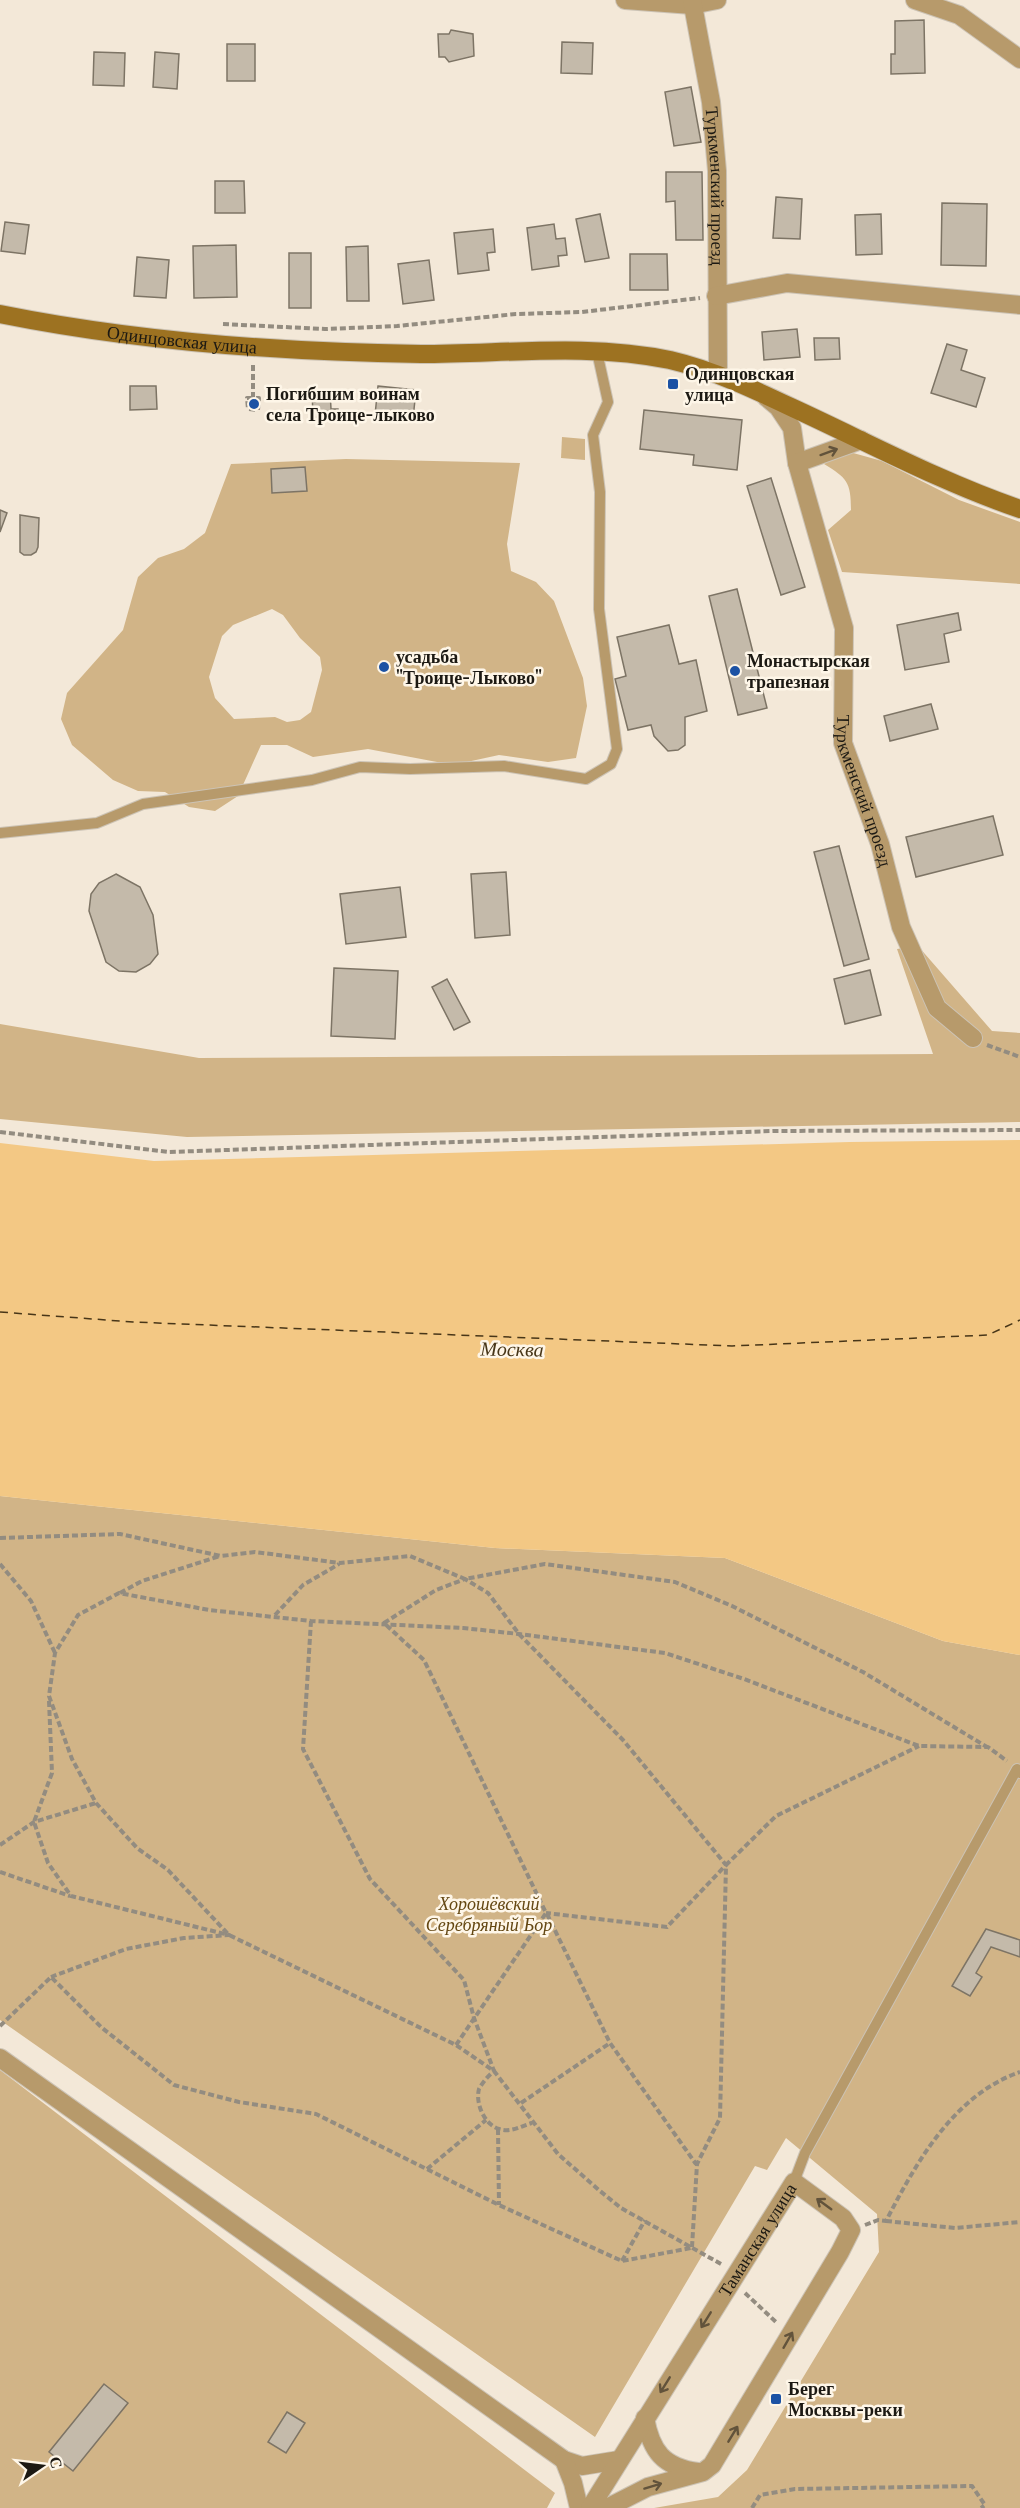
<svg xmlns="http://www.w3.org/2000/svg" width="1020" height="2508" viewBox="0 0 1020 2508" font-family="'Libre Baskerville',serif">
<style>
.green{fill:#d1b487;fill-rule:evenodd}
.water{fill:#f3c884}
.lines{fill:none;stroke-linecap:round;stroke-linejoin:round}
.ferry{stroke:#483618;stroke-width:1.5;stroke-dasharray:8 6;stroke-linecap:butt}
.building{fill:#c4baaa;stroke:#7d7465;stroke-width:1.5}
.lane-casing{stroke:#ccc3b5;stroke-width:12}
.street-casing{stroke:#ccc3b5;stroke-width:20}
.secondary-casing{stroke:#ccc3b5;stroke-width:20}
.path{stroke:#938c80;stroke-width:4;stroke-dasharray:6 3;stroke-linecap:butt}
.lane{stroke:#b79a6b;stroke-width:10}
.street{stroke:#b79a6b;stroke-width:18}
.secondary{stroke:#9d7221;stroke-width:18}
.oneway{stroke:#62533b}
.poi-dot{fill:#1c52a4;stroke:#fef6e8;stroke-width:2}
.labels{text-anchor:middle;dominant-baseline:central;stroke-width:5;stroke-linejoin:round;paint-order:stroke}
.street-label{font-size:18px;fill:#1c1913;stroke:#fef6e8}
.poi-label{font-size:18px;font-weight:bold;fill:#1c1913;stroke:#fef6e8;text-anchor:start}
.park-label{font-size:18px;font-style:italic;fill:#644712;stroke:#fef6e8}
.water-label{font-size:20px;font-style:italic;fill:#483618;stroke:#fef6e8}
</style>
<rect width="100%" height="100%" fill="#f3e8d8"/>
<g class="green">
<path d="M562,437L585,439V460L561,458Z"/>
<path d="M846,451L882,461L959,500L1020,522V584L842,572L828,530L851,510C851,482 847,478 824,464Z"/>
<path d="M346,459L520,463L507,544L511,571L536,582L554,601L583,678L587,706L576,758L548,762L499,755L453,765L368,749L313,757L287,745H261L238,796L215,811L189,807L165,792L138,791L113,780L72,745L61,719L67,693L123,630L138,577L158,558L184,549L205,533L231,464ZM272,609L283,615L300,638L320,657L322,670L311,712L300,720L287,722L275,717L234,719L215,698L209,677L222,636L233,625Z"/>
<path d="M918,946L992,1031L1020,1033V1122L187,1137L0,1119V1024L199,1058L933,1054L897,949Z"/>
<path d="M0,1496L495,1548L725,1558L943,1641L1020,1655V2508H654L718,2497L747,2470L879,2252L877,2214L786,2138L767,2170L755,2166L595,2437L0,2020Z"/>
<path d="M0,2070L555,2493L547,2508H0Z"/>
</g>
<path class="water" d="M1020,1140V1655L943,1641L725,1558L495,1548L0,1496V1143L154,1161L850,1142Z"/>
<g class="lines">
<path class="ferry" d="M0,1312L133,1322L732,1346L988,1335L1020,1320"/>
</g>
<g class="building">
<path d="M924,20L925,73L891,74V54H895V21Z"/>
<path d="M451,30L473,34L474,56L449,62L445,57H439L438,34H449Z"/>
<path d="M562,42L593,43L592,74L561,73Z"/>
<rect x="227" y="44" width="28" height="37"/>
<path d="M94,52L125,53L124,86L93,85Z"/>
<path d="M155,52L179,54L177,89L153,87Z"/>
<path d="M691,87L701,142L674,146L665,92Z"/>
<path d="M666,172H702L703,240H676L675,201L666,202Z"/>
<path d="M215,181H244L245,213H215Z"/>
<path d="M776,197L802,199L800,239L773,238Z"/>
<path d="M942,203L987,204L986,266L941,265Z"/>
<path d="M600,214L609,258L585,262L576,219Z"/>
<path d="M881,214L882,254L856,255L855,215Z"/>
<path d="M5,222L29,225L25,254L1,251Z"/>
<path d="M554,224L556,239L565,238L567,255L558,256L559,266L532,270L527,228Z"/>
<path d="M493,229L495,252L487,253L489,270L458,274L454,233Z"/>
<path d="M236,245L237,297L194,298L193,246Z"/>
<path d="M368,246L369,301H347L346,247Z"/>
<rect x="289" y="253" width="22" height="55"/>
<path d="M630,254H667L668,290H630Z"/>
<path d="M137,257L169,260L166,298L134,296Z"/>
<path d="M429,260L434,300L403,304L398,264Z"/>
<path d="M797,329L800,357L764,360L762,332Z"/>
<path d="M814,338H839L840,359L815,360Z"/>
<path d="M947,344L967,350L961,370L985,378L976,407L931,393Z"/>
<path d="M130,386H156L157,409L130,410Z"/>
<path d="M378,386L416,390L413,419L375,415Z"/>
<path d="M312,390H330L331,409H338L339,417H313Z"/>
<path d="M644,410L742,420L737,470L693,465L694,455L640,449Z"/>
<path d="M305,467L307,491L272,493L271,469Z"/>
<path d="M771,478L805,587L781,595L747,486Z"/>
<path d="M0,510L7,513L0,532Z"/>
<path d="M20,515L39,518L38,547L36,552L31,555H24L20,552Z"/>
<path d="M737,589L767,708L738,715L709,596Z"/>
<path d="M958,613L961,630L944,634L949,662L905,670L897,625Z"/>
<path d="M669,625L679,664L696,660L707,711L685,717V745L678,750L668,751L654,736L651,725L628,730L615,679L626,676L617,637Z"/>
<path d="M931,704L938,729L890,741L884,716Z"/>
<path d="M993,816L1003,855L916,877L906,837Z"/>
<path d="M839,846L869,959L844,966L814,852Z"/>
<path d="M506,872L510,935L475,938L471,874Z"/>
<path d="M116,874L140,887L153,915L158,954L150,964L136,972L119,971L106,962L89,911L91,894L99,883Z"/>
<path d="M400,887L406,937L346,944L340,894Z"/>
<path d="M334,968L398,971L395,1039L331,1036Z"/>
<path d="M870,970L881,1015L845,1024L834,979Z"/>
<path d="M447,979L470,1022L454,1030L432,987Z"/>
<path d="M986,1929L1020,1940V1957L991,1947L976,1973L982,1977L970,1996L952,1986Z"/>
<path d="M104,2384L128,2403L73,2471L49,2452Z"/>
<path d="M287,2412L305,2423L286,2453L268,2442Z"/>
</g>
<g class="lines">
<g class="lane-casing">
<g id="lane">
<path d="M0,833L97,823L143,804L312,780L360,767L410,769L504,766L586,779L611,764L617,749L599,609L600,492L593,435L608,402L597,352"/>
<path d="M794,2182L805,2153L1017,1769L1020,1773"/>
</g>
</g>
<g class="street-casing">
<g id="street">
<path d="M625,0L692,5L717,0"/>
<path id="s1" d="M692,0L711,102L717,171L718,374"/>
<path d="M915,0L959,15L1020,59"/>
<path d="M716,296L787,283L1020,305"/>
<path id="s2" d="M766,397L778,407L792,428L797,463L844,628L843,743L880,844L901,927L937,1008L973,1038"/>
<path d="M797,463L861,440"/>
<path d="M0,2058L564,2460L582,2466L619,2460"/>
<path d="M645,2418C651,2451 663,2467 698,2472"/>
<path d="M564,2460L573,2483L579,2508"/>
<path id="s3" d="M590,2508L794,2182L843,2218L851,2230L840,2252L712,2465L703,2472L648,2487L607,2508"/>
</g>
</g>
<g class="secondary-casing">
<g id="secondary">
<path id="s4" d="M0,314C139,342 280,352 421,354C504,354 588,343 670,360C713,370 753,389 793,408C869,443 941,482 1020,509"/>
</g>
</g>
<g class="path">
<path d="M223,324L325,329L397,326L516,314L582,312L700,298"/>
<path d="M247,398H259L258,410L248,409Z"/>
<path d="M253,398V364"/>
<path d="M987,1045L1020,1057"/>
<path d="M0,1132L169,1152L773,1131L1020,1130"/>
<path d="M0,1538L120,1534L221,1556L255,1552L340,1563L410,1556L465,1579L545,1564L675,1582L732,1606L863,1672L987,1747"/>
<path d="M0,1564L31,1601L55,1653"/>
<path d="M120,1593L142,1581L220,1556"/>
<path d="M275,1615L303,1585L339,1564"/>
<path d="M311,1621L303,1749L370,1879L464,1980L474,2018L494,2071C489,2075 482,2083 479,2089C475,2104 485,2125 499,2129C511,2133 521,2126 532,2123"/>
<path d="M49,1701L52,1773L34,1822L48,1863L71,1896L229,1935L184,1938L126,1949L51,1977"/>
<path d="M0,1845L34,1822L96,1803"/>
<path d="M0,1872L70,1896"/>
<path d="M547,1914L610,2043L696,2164"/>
<path d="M0,2026L51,1977L101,2027L174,2085L239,2102L316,2114L499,2205L622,2261L691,2248"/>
<path d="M456,2045L546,1913L424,1660L384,1623L436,1590L465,1579L488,1593L519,1634L623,1740L726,1865L667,1927L546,1913"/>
<path d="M521,2103L610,2043"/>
<path d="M498,2129L499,2205"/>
<path d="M427,2169L486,2120"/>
<path d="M886,2221L955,2228L1020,2222"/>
<path d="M865,2225L878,2220L886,2221C917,2161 954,2095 1020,2072"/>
<path d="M692,2247L697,2164L720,2118L726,1865L776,1816L919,1746"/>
<path d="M622,2261L645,2220"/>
<path d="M721,2264L621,2208L600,2191L558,2154L494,2071L456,2045L229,1935L168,1870L137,1848L96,1803L72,1759L49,1696L55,1653L78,1615L119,1593L209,1610L311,1621L463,1628L519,1634L665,1653L744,1679L919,1746L988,1747L1007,1761"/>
<path d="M745,2293L776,2322"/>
<path d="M752,2508L760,2495L795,2489L972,2486L985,2505L981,2508"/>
</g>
<use href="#lane" class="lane"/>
<use href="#street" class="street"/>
<use href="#secondary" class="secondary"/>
</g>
<defs><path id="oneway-shaft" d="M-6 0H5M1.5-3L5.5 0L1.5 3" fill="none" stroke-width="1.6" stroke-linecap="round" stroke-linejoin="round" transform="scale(1.5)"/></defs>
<g class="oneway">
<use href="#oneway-shaft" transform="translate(829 452) rotate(-20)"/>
<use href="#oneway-shaft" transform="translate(824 2204) rotate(-144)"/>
<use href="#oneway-shaft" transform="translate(706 2320) rotate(122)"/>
<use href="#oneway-shaft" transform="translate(788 2340) rotate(-60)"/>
<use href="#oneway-shaft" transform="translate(665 2385) rotate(122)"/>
<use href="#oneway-shaft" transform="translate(733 2434) rotate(-59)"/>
<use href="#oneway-shaft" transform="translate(653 2486) rotate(-17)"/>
</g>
<g class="poi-dot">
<rect x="667" y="378" width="12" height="12" rx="3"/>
<circle cx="254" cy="404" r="6"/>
<circle cx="384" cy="667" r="6"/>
<circle cx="735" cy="671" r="6"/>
<rect x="770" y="2393" width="12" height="12" rx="3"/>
</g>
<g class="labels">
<g class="street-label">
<text stroke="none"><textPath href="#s1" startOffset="188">Туркменский проезд</textPath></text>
<text stroke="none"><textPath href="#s4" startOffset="184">Одинцовская улица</textPath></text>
<text stroke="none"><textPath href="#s2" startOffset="414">Туркменский проезд</textPath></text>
<text stroke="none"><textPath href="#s3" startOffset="316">Таманская улица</textPath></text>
</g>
<g class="poi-label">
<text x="685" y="374">Одинцовская<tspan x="685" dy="21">улица</tspan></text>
<text x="266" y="394">Погибшим воинам<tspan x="266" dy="21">села Троице-лыково</tspan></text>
<text x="396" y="657">усадьба<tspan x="396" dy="21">"Троице-Лыково"</tspan></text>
<text x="747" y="661">Монастырская<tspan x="747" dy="21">трапезная</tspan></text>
<text x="788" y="2389">Берег<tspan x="788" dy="21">Москвы-реки</tspan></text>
</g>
<g class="park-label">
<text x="489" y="1904">Хорошёвский<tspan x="489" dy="21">Серебряный Бор</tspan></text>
</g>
<g class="water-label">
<text transform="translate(512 1349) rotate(1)">Москва</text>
</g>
</g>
<g transform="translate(42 2466) rotate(76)" stroke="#fef6e8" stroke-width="4.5" paint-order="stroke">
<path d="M0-4.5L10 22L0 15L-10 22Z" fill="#1c1913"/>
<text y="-9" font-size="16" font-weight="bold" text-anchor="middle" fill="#1c1913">С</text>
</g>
</svg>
